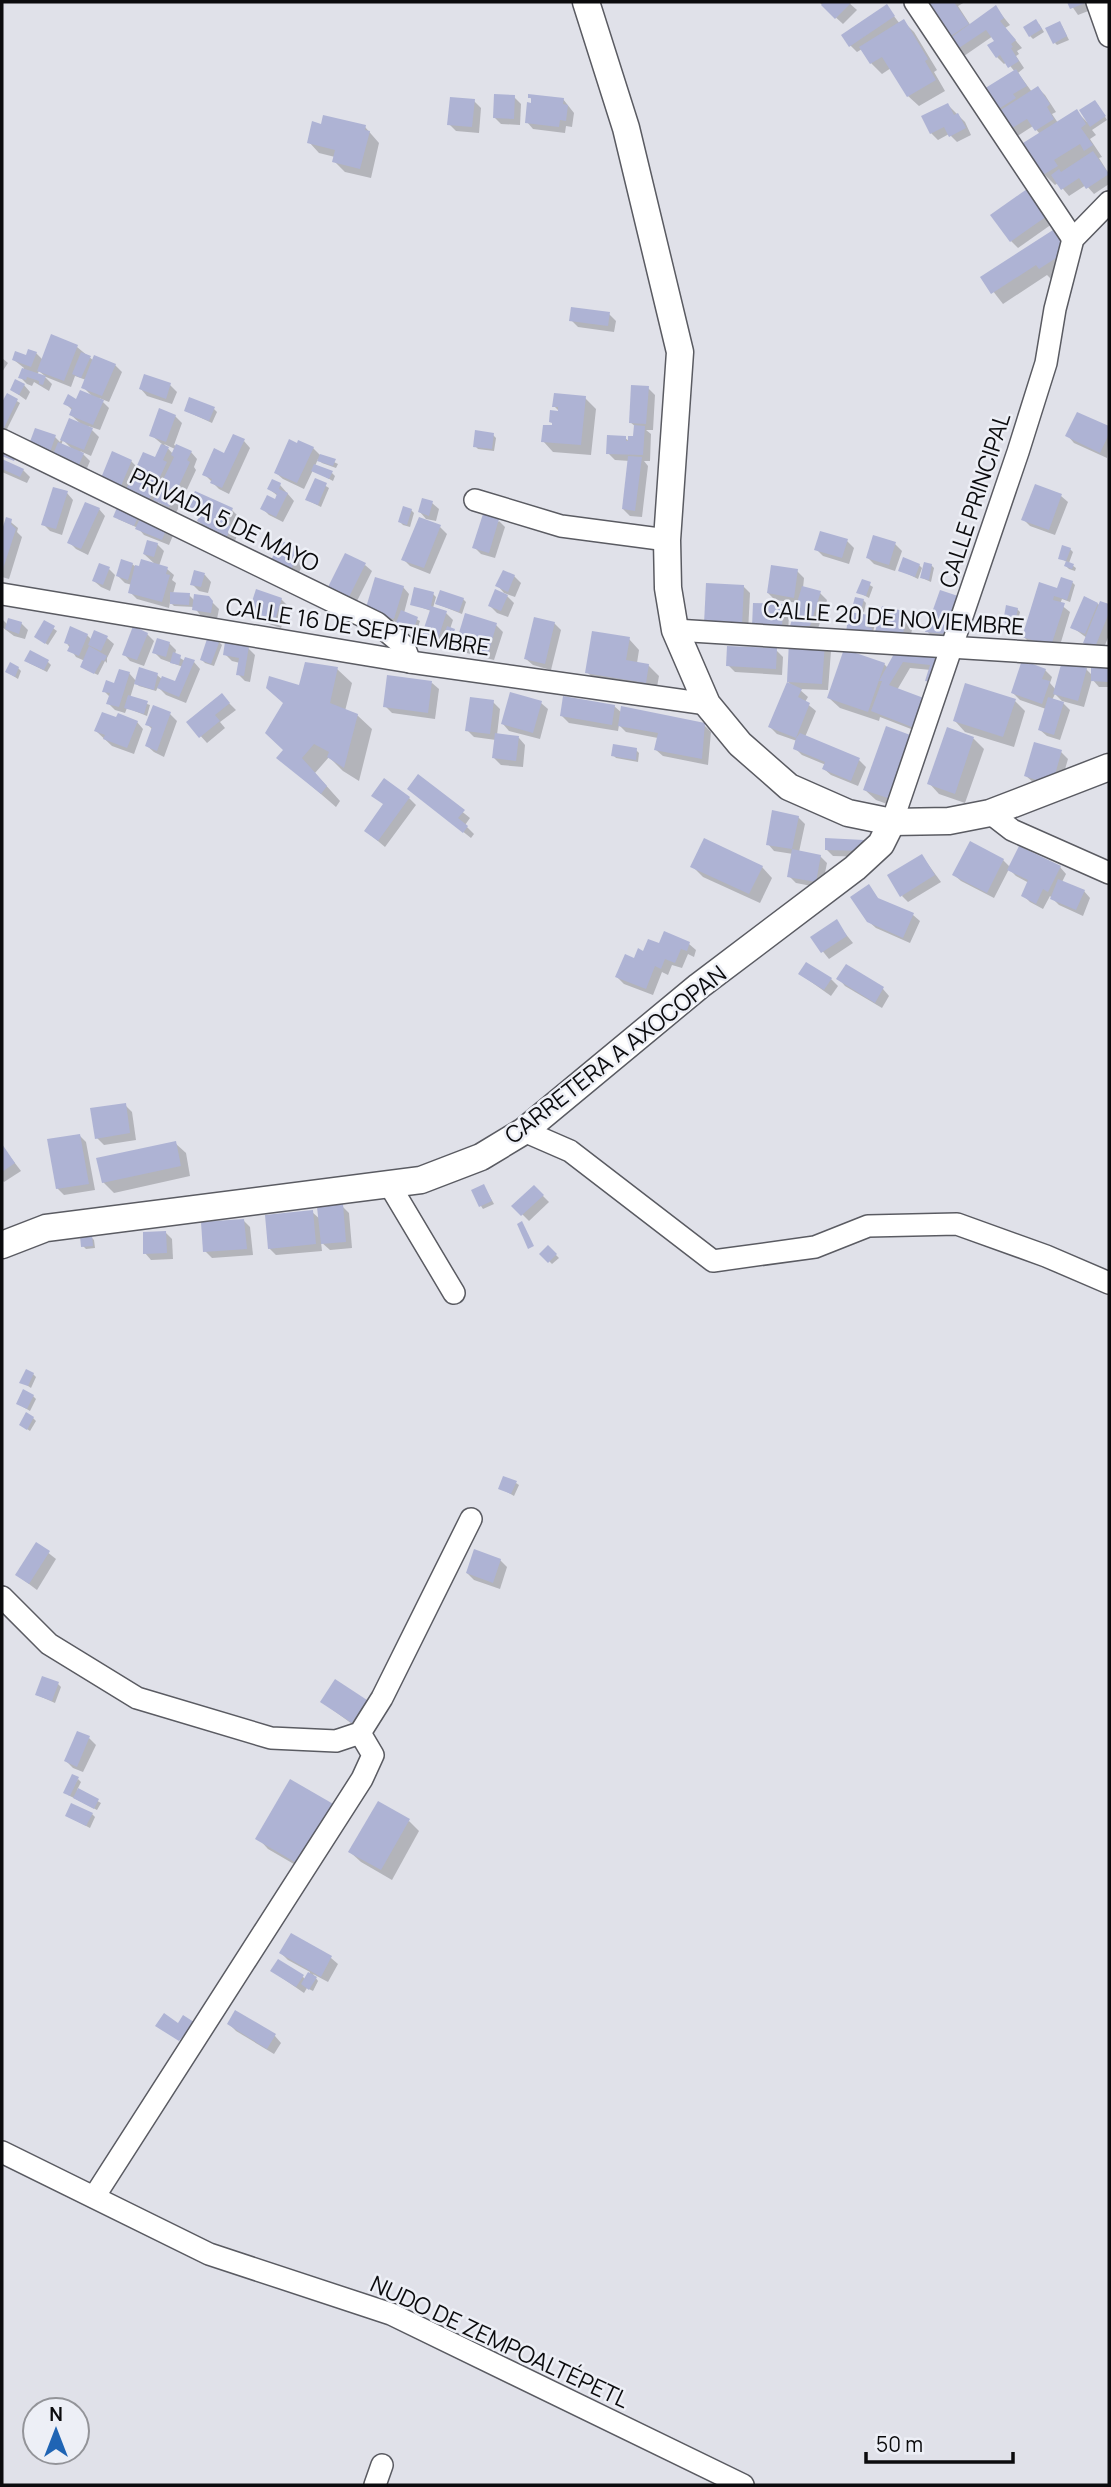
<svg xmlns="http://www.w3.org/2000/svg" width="1111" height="2487" viewBox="0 0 1111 2487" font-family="Manrope,sans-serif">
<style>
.shadow{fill:#0003;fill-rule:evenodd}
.building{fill:#aeb3d4}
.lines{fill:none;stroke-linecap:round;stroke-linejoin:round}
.minor-casing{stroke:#5a5b62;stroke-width:24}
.major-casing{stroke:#5a5b62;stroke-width:29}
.minor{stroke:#fff;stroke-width:21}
.major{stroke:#fff;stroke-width:26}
.labels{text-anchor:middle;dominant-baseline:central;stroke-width:5;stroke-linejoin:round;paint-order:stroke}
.street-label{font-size:23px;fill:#0b0b0d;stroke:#edeff6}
</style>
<rect width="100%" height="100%" fill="#e0e1e9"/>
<g class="shadow">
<path d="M819,2H848L857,10L843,24Z"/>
<path d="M926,2H965L958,6L971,26L996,8L1010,25L1005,28L1022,48L1017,51L1019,54L1016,56L1024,68L1018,73L1032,92L1038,88L1045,95L1056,112L1052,114L1058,123L1076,111L1087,122L1098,105L1107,120L1092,130L1096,135L1090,139L1102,157L1099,158L1109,174V184L1094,194L1086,185L1069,196L1058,183L1055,185L1044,174L1040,134L1033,126L1013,139L995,115L1015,72L1007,62L1004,64L997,57L990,45L996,41L993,36L964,56Z"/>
<path d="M1069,2H1094L1096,8L1078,15Z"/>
<path d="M887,7L900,24L904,22L914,32L937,70L934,72L945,91L919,106L908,96L891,68L882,74L871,63L862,49L857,52L850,45Z"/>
<path d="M1039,24L1044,32L1033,39L1030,36Z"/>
<path d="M1062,26L1069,40L1057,45L1055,43Z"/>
<path d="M514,97L521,104L520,125L501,124L494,117Z"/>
<path d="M529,97L563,99L574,113L572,127L566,126L565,133L533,129L527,122L533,100Z"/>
<path d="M474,101L481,108L479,133L456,131L449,124Z"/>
<path d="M948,105L965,122L971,135L957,142L949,134L938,140L931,133Z"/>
<path d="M365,127L379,143L371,178L345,172L334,161L335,157L319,153L309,142Z"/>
<path d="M1034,198L1052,224L1018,248L1011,241Z"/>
<path d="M1052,232L1063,243L1076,263L1051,279L1047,275L1003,304L982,277Z"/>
<path d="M609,314L616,321L614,332L578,327L571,320Z"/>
<path d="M77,347L94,361L115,365L122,372L109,402L99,398L109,408L100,430L88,426L99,437L91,456L80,451L90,461L85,473L37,454L55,437L60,442L70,420L82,425L71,415L73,411L65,403L93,397L83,387L86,380L75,376L71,387L46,377L39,371L37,375L46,378L52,384L49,391L34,382L32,386L27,384L20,377L24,368L14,360L36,353L43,360ZM63,440L72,449L61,445Z"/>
<path d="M2,358L8,363L2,372Z"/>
<path d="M24,385L30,392L26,400L12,390Z"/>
<path d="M170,385L177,392L172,404L147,396L141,389Z"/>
<path d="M648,388L655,395L653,430H646L651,434L650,461H644L648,466L642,517L630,516L623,509L630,461L615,460L608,453L625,438L630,442L635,438L636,427L630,422Z"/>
<path d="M7,395L20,403L6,431L2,429V406Z"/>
<path d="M585,398L596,409L591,455L553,452L543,441L557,427L561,413L554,406Z"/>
<path d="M214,409L217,412L212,423L186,411Z"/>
<path d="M1078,414L1109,428L1107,458L1074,443L1068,436Z"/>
<path d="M175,416L182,423L174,445L191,452L197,459L194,467L196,470L176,513L158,502L156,506L109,484L131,461L138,468L155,459L162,444L151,435ZM164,444L175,449L173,454Z"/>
<path d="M493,435L496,438L494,451L478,449L475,446Z"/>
<path d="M244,441L250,448L229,494L219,489L204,474Z"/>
<path d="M313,448L321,456L338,464L336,468L322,463L318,459L315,466L332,473L335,476L333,481L313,470L304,489L283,479L276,473Z"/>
<path d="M2,461L23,470L30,477L27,483L2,472Z"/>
<path d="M316,480L329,488L321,507L307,500Z"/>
<path d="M280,485L294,501L283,522L269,515L262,508L275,501L278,496L269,489Z"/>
<path d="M67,493L73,500L62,535L50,531L43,524Z"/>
<path d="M196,493L232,510L239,517L233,531L237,535L234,544L205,528L199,521L201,516L189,507Z"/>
<path d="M1061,496L1068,502L1055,535L1030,526L1023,519Z"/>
<path d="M432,503L439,509L436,521L426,519L420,512Z"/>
<path d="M120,506L174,533L169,545L144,535L138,528L118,519Z"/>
<path d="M99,509L105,516L88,555L76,549L69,542Z"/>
<path d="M411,510L414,513L410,527L403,525L400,522Z"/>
<path d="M7,519L18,528L17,532L22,537L9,579L2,577V535Z"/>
<path d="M499,521L505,527L495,558L481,554L474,547Z"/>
<path d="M440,527L447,534L430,574L410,566L403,559Z"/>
<path d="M847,541L854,548L849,564L823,556L816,549Z"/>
<path d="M157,544L164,551L159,566L167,569L174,575L172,580L176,583L173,594L189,595L195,601L208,598L219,609L217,619L201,616L194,607L174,606L170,602L169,608L137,599L130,592L132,585L125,583L118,576L132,564L136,567L156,565L144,554Z"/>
<path d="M895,544L902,551L895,571L874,564L868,558Z"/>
<path d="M1070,549L1073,552L1069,563L1076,568L1075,571L1069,569L1066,566L1067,562L1060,558Z"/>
<path d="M299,551L306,557L297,577L279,569Z"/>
<path d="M365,565L372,571L356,603L337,593L330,587Z"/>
<path d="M919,565L922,568L918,579L900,570Z"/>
<path d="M931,565L934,568L931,582L922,578Z"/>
<path d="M109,569L115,575L110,591L101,587L94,581Z"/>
<path d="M797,571L804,578L803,588L820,593L827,600L817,632H798L792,625L799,603L775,600L768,593Z"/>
<path d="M196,572L205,575L211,582L208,593L199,591L192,584Z"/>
<path d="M514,576L521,583L515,597L504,593L498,586Z"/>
<path d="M863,581L873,587L869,598L858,592Z"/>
<path d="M1072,582L1075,585L1070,602L1062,599L1060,604L1070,612L1058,652L1031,644L1024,637L1040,584L1058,592Z"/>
<path d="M743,586L750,593L748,632L713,631Z"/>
<path d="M403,587L409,594L404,613L420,621L416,633L397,624L374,617Z"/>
<path d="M433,594L436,597L433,608L446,613L453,620L450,629L460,636L496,625L503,632L494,660L463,652L454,643L453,646L431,641L424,634L431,611L412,604Z"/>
<path d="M507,596L514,603L508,617L497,613L490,606Z"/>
<path d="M281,599L288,606L281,628L257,620L250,613Z"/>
<path d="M463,599L466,602L462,614L437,604Z"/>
<path d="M960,599L954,640L933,638L927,631Z"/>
<path d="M1085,599L1100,605L1101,603L1109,606V635L1102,653L1092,649L1085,642L1087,638L1072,627Z"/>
<path d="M863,600L866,603L864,612L857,610L854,607Z"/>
<path d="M782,606L789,613L788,635L754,627Z"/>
<path d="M1017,609L1020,612L1017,626L1007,624L1004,621Z"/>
<path d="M907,613L914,620L909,644L854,638L868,617L875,624L873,632L876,635Z"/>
<path d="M2,619L8,625L21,623L28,630L25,639L14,636L2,627Z"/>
<path d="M44,622L57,631L48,645L39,639Z"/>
<path d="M554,623L561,630L551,670L533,665L526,659Z"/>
<path d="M147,634L154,641L144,666L130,661L124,654Z"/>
<path d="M87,635L92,640L107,638L114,644L107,658V663L105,661L98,675L85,669V661L76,657L66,642Z"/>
<path d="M629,639L639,650L637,663L648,665L659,676L656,692L598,683L587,672Z"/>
<path d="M219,642L222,645L214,666L205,663L202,660Z"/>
<path d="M169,643L176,650L175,655L185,661L194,662L200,669L186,703L166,695L158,687L156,691L139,686L135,682L130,698L150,705L147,716L127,708L125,713L115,710L108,703L110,697L104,691L129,673L136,681L157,675L163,680L176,683L183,667L161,659L154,652Z"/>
<path d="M824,645L831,651L828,690L799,689L808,697L805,702L816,711L805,737L859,760L866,767L858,786L831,775L824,769L826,765L802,755L795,748L797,741L777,734L770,727L794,687L788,682Z"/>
<path d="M248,648L255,655L250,682L245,681L238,674L240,663L232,661L225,654Z"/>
<path d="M776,650L783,657L782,675L735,672L728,665Z"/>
<path d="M896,654L944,658L934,688L927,681L931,670L910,668L897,690L924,734L880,717L879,721L840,708L829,698L884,664L888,668Z"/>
<path d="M48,662L51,665L47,672L29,663Z"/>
<path d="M1093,667L1109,668V687H1099L1092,679L1084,707L1062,701L1055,694L1052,700L1063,703L1070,710L1060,740L1047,736L1040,730L1046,709L1020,700L1013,693L1045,670L1052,677L1050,683L1056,690L1086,669L1093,676Z"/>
<path d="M18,668L21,671L18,679L7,672Z"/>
<path d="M337,669L352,683L345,711L357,715L372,729L359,781L343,771L329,757L315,773L340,801L336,807L279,758Z"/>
<path d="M432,683L439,689L435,719L392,713L385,706Z"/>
<path d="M1015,701L1025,711L1014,747L965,732L955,721Z"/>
<path d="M493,702L500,709L497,735L519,738L525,745L523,767L501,765L494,758L496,740L474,737L467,730Z"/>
<path d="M229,703L236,710L220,722L225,728L207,743L189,723Z"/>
<path d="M541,703L548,709L540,739L509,731L503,724Z"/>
<path d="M614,706L622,713L704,725L711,732L708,765L663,756L656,750L658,738L626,732L619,725L618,731L569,723L562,716Z"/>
<path d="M170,714L177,721L164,757L154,752L147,746L153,730L147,724Z"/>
<path d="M137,722L143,729L134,754L112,746L96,731Z"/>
<path d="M948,729L974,739L984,749L965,803L939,794L929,783Z"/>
<path d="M912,737L901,809L876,800L865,790Z"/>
<path d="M636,750L639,753L638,762L616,758L613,755Z"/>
<path d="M1061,752L1068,759L1059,790L1033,782L1026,776Z"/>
<path d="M419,777L470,818L465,825L474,834L471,838L409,789Z"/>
<path d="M373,795L409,798L416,805L385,847L366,831L385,805Z"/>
<path d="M798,817L805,824L799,852L820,856L827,863L822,888L796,883L789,876L793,854L774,851L768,844Z"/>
<path d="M863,841L870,857L833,856L826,849Z"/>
<path d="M922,856L941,882L908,902L902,896Z"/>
<path d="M1003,860L1010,867H1060L1066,874L1062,882L1084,891L1090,898L1083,916L1059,905L1050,896L1043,909L1030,902L1023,895L1029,883L1016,876L1009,869L994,898L961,881L954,875Z"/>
<path d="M692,866L762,867L772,878L760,903L703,877Z"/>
<path d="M868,886L880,901L913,915L920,921L910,943L876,928L868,921Z"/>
<path d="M836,922L853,943L829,959L812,938Z"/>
<path d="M689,944L696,950L694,957L688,954L682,968L672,965L668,975L662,972L653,995L624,984L617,977L644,953Z"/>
<path d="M800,974L831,979L838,986L831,996Z"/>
<path d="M839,979L883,989L889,996L882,1008L845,986Z"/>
<path d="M125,1105L132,1112L136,1140L104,1145L97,1138Z"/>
<path d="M80,1136L86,1142L95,1190L64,1195L57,1188Z"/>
<path d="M175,1143L186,1153L190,1176L114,1193L103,1182Z"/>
<path d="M2,1146L21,1171L4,1182L2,1180Z"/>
<path d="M484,1186L494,1204L483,1209L481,1206Z"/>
<path d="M534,1187L549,1202L529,1221L514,1206Z"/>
<path d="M342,1206L349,1213L352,1248L330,1250L321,1242L322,1251L276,1255L269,1248L312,1212L321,1220Z"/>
<path d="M243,1220L250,1227L253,1255L212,1258L205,1251Z"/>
<path d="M166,1233L172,1239L173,1259L151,1260L145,1253Z"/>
<path d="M91,1237L94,1240L95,1248L86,1249L83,1246Z"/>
<path d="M548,1247L559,1258L552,1264L542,1254Z"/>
<path d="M33,1374L36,1377L31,1388L22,1382Z"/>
<path d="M33,1396L36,1399L30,1411L18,1404Z"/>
<path d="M33,1418L36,1421L30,1431L24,1427Z"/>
<path d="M516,1483L519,1485L514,1496L500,1488Z"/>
<path d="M37,1544L56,1559L37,1590L17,1575Z"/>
<path d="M500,1560L507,1567L500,1589L474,1580L467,1573Z"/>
<path d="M336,1681L373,1708L359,1729L322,1702Z"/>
<path d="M58,1684L61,1687L55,1703L37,1695Z"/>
<path d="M89,1738L96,1745L83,1772L73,1768L66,1761Z"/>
<path d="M78,1779L81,1782L77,1790L101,1803L97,1810L68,1795Z"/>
<path d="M334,1806L311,1874L268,1849L258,1838Z"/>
<path d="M92,1814L95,1817L90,1828L67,1816Z"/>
<path d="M409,1821L419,1831L392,1880L361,1862L350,1852Z"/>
<path d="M291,1935L331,1958L338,1964L328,1982L313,1974L318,1981L313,1991L307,1988L304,1993L272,1971L303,1977L306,1980L310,1972L288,1960L281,1953Z"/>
<path d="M229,2024L275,2036L281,2043L274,2054L236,2031Z"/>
</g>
<g class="building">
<path d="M824,2H852L835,19L821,5Z"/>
<path d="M924,2H954L969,24L948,38Z"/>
<path d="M1067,2H1088L1070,9Z"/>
<path d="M887,4L895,16L849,47L841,35Z"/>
<path d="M996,5L1004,18L1000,21L1016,40L1011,44L1013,47L1011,48L1019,61L1008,68L1000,55L996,58L987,45L994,41L986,30L956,50L949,39Z"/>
<path d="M904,19L928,59L925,61L936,80L907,97L882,57L870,64L859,47Z"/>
<path d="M1036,19L1042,29L1029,37L1023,27Z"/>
<path d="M1060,21L1067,36L1053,44L1045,28Z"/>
<path d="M1016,69L1027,86L1013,94L1016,98L992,113L979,92Z"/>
<path d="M1038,86L1050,104L1047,107L1054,119L1035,131L1027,119L1004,133L993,115Z"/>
<path d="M494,94L515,95L514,119L493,118Z"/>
<path d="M528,94L564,98L563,104L568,105L566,121L560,120L559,127L525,123L527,102L531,103V98H528Z"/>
<path d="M450,97L475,99L472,127L447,125Z"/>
<path d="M1095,100L1106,116L1090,127L1079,110Z"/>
<path d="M948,103L954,115L958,113L966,128L949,137L944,127L930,134L921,116Z"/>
<path d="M1077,109L1086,124L1081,128L1093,145L1084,151L1080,144L1054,160L1058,166L1043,175L1023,143Z"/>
<path d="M323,115L366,125L365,130L370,131L360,169L332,162L335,150L307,143L312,121L321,124Z"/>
<path d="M1093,151L1109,174L1086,189L1079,178L1061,190L1051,175L1059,169L1061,172Z"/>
<path d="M1027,189L1047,216L1010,242L990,215Z"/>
<path d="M1053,230L1067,251L1039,269L1036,265L991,294L980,277Z"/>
<path d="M571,307L610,312L608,326L569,321Z"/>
<path d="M51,334L78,345L64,381L37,371Z"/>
<path d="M28,349L37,352L31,367L12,360L15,351L26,355Z"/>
<path d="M81,352L91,356L81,378L72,374Z"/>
<path d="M94,355L116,364L102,396L81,388Z"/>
<path d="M22,368L46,376L43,385L39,384V381L27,377L26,380L18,378Z"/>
<path d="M144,374L171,383L166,399L139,389Z"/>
<path d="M15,379L25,384L19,395L10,390Z"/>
<path d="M631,385L649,386L646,424L629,423Z"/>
<path d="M80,390L104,400L93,425L69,415L72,408L63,404L68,394L76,399Z"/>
<path d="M7,393L18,399L2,432V402Z"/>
<path d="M554,393L586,396L581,445L541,442L543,425H552V423L549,422L550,410L558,411V407H552Z"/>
<path d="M189,397L215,407L209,421L184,411Z"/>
<path d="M159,408L176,415L166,442L149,436Z"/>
<path d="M1077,412L1109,426V434L1100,453L1065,436Z"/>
<path d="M69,418L93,428L84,450L60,440Z"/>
<path d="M634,425L645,426L643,455L606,454L607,435L626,436V441H628V436H633Z"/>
<path d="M35,428L56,435L49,455L28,447Z"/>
<path d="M475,430L494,433L492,449L473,447Z"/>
<path d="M233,434L245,439L222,488L210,483L212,479L202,475L214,448L224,453Z"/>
<path d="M289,439L297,443L298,440L314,447L297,483L274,473Z"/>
<path d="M58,442L84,453L78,467L52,457Z"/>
<path d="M161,444L169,447L163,460L167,462L149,500L126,490L143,452L155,457Z"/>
<path d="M176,444L192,451L187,460L190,462L169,507L153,500L174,457L171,455Z"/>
<path d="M2,445L19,451L14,461L2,456Z"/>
<path d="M112,451L132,460L121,486L101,478Z"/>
<path d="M320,454L336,459L333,466L317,461Z"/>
<path d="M628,456L642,457L635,511L622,509Z"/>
<path d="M2,459L24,469L20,477L2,469Z"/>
<path d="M314,464L333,471L329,479L311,471Z"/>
<path d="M315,478L327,483L318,505L305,500Z"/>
<path d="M272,479L281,483L279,489L288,493L276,517L260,509L267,495L275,499L277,494L267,489Z"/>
<path d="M1035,484L1062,494L1049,530L1021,520Z"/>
<path d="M53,487L68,491L56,529L41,525Z"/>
<path d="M195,491L233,508L226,524L232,527L226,538L197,521L200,514L187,507Z"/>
<path d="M422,498L433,501L429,516L418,512Z"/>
<path d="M85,502L100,508L81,549L67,543Z"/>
<path d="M119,503L140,512L134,526L113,517Z"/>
<path d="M403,506L412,509L407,525L398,522Z"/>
<path d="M142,514L168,525L162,540L135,529Z"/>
<path d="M483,514L499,519L489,553L472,548Z"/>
<path d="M6,517L12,519L11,524L16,529L2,572V530Z"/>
<path d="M419,517L441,525L424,568L401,560Z"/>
<path d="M820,531L848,539L842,558L814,550Z"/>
<path d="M873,535L896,542L889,565L866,558Z"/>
<path d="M147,540L158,543L154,557L143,554Z"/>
<path d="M280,540L300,549L290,572L270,563Z"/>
<path d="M1062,545L1071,548L1066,561L1058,559Z"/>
<path d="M345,553L366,563L349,597L328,587Z"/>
<path d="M903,557L920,564L915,577L898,571Z"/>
<path d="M121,559L133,563L128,580L116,576Z"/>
<path d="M141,559L168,567L166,574L170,575L162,602L128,593L135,565L139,566Z"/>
<path d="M1066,561L1074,564L1072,569L1064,566Z"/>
<path d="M924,562L932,564L929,580L920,578Z"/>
<path d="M99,563L110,567L103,585L92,581Z"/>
<path d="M771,565L798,569L794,598L767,593Z"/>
<path d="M194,570L205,573L201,587L190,585Z"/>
<path d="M503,570L515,575L508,592L495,586Z"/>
<path d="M375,577L404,586L394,619L365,611Z"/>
<path d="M1061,577L1073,581L1067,600L1054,596L1053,600L1065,603L1051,646L1022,637L1039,582L1057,588Z"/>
<path d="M862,579L871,582L866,596L856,593Z"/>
<path d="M706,583L744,585L742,626L704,624Z"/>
<path d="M802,586L821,591L810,626H790Z"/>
<path d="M414,587L434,592L431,606L447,611L438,639L422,634L430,610L410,605Z"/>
<path d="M256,589L282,598L274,623L248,614Z"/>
<path d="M495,589L508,595L501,611L488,606Z"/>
<path d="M440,590L464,598L459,612L435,604Z"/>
<path d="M940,590L961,597L948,634L925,632Z"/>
<path d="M170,592L190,593L189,605L170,604Z"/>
<path d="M194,594L209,596L213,601L211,613L192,610Z"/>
<path d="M1084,596L1098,603L1085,634L1070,628Z"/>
<path d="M855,597L864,599L861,610L852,608Z"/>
<path d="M1100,601L1109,604V613L1095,647L1083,643Z"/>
<path d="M753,603L783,604L782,629L752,627Z"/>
<path d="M1006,605L1018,608L1015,624L1003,622Z"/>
<path d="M882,606L908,612L902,638L875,632Z"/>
<path d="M401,610L418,617L413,631L395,625Z"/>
<path d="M849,612L869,615L867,627L872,628L871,636L846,632Z"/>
<path d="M465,613L497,623L488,654L455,646Z"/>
<path d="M534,617L555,622L545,664L524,659Z"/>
<path d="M8,618L22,622L19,634L5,629Z"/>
<path d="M44,620L55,626L45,644L34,637Z"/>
<path d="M70,626L88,634L79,656L67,651L70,645L64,643Z"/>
<path d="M133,626L148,633L137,660L122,655Z"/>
<path d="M447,626L455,629L450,644L442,642Z"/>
<path d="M94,630L108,636L101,651L88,645Z"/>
<path d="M592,631L630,637L626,660L649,664L646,683L585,673Z"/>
<path d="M208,636L220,640L211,664L200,660Z"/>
<path d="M157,638L170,642L166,657L152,653Z"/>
<path d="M789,641L825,643L822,684L787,682L802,689L798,697L810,703L796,738L768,727L787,682Z"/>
<path d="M225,642L249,646L244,676L236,675L239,658L223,655Z"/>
<path d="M89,646L107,656L104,661L102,660L94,674L80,667Z"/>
<path d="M727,646L777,648L776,669L726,666Z"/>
<path d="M844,649L885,663L868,712L827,698Z"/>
<path d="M30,650L49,660L44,670L24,661Z"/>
<path d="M173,652L181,655L179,665L170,663Z"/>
<path d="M895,652L945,656L937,683L925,681L930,665L903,662L889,685L929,700L917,729L871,711L882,681H879Z"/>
<path d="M185,657L195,660L179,697L157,688L162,676L175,681Z"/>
<path d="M1022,660L1046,669L1042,679L1050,681L1042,704L1011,693Z"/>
<path d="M1062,661L1087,668L1078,701L1053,694Z"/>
<path d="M10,662L19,667L15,677L5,672Z"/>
<path d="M305,662L338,667L330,703L358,714L344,768L327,757L329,752L314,744L302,758L327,786L321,794L276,758L283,750L265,733L283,703L266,688L269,676L299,685Z"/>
<path d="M1091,666H1109V682L1091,681Z"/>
<path d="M139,667L158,673L154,690L134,684Z"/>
<path d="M119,669L130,672L119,707L106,704L110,693L102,692L106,680L114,683Z"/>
<path d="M387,675L432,681L428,713L383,707Z"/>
<path d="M965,683L1016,699L1003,737L953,721Z"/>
<path d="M510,692L542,701L533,733L501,724Z"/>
<path d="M222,693L230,703L215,715L220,721L199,738L186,722Z"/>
<path d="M128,695L148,701L144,714L124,708Z"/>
<path d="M563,696L615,705L612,725L560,716Z"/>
<path d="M470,697L494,700L490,734L465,731Z"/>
<path d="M1048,697L1064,702L1054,735L1038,730Z"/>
<path d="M153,705L171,712L157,751L145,746L152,727L145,725Z"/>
<path d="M621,706L705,723L702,759L654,750L658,733L618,726Z"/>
<path d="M102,712L116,717L118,713L138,721L127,748L103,739L105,735L94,731Z"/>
<path d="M886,726L913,736L891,799L863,790Z"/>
<path d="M947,727L974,737L955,794L927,784Z"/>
<path d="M495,733L519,736L516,761L492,758Z"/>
<path d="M800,733L860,758L851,781L822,769L825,762L793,749L796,738Z"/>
<path d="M1034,742L1062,750L1052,785L1024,776Z"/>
<path d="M613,744L637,748L636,760L611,756Z"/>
<path d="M418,774L465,810L458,818L468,826L463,833L407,789Z"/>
<path d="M384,778L410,797L378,841L364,831L383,804L371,796Z"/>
<path d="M772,810L799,816L792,849L766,845Z"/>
<path d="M704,838L763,866L749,894L690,867Z"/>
<path d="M825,838L864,840L863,851L825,850Z"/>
<path d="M970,841L1004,859L987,893L952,875Z"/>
<path d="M1019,846L1061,866L1048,892L1043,889L1036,904L1021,896L1028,880L1007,870Z"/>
<path d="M792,849L821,855L816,882L787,877Z"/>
<path d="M922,854L935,875L900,897L887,875Z"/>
<path d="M1058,879L1085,890L1076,910L1050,899Z"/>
<path d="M869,884L878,898L914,913L903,938L867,922L850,897Z"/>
<path d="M837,919L847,936L821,953L810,937Z"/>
<path d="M664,931L690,942L687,951L681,949L675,963L665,959L661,969L655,966L646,989L615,977L625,954L634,958L638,948L643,951L648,939L659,943Z"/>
<path d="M806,962L832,978L824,990L798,974Z"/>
<path d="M846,964L884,987L875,1003L836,979Z"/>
<path d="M126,1103L130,1133L95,1139L90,1108Z"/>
<path d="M80,1134L89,1184L56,1189L47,1139Z"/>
<path d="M176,1141L181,1166L102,1183L96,1158Z"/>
<path d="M2,1144L15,1163L2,1172Z"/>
<path d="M484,1184L492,1201L479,1207L471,1190Z"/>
<path d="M534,1185L544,1195L521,1216L511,1206Z"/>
<path d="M343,1204L346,1242L321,1244L317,1207Z"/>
<path d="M313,1210L316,1244L268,1249L265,1215Z"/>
<path d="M244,1219L247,1249L203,1252L201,1222Z"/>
<path d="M522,1221L534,1246L528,1249L517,1224Z"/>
<path d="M166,1231L167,1253L143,1254V1232Z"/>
<path d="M92,1235L93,1246L81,1247L80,1236Z"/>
<path d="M548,1245L557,1254L548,1263L539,1254Z"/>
<path d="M26,1369L34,1373L28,1386L19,1383Z"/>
<path d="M23,1389L34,1395L27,1409L16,1404Z"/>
<path d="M26,1412L34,1417L27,1430L19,1425Z"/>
<path d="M503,1476L517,1481L511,1494L498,1489Z"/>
<path d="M36,1542L50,1551L29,1584L15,1575Z"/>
<path d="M474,1549L501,1559L493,1583L466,1573Z"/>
<path d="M42,1676L59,1682L52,1701L35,1695Z"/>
<path d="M335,1679L367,1700L352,1723L320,1702Z"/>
<path d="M77,1731L90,1736L77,1767L64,1761Z"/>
<path d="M72,1774L79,1777L70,1796L63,1793Z"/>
<path d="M290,1779L335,1805L300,1865L255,1839Z"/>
<path d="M78,1788L99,1799L94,1809L73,1798Z"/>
<path d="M378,1801L410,1819L381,1870L348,1852Z"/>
<path d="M71,1803L93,1813L86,1826L65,1816Z"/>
<path d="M291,1933L332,1956L321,1977L279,1953Z"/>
<path d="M278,1959L304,1975L296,1987L270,1971Z"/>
<path d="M308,1972L317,1977L309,1990L301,1984Z"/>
<path d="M235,2010L276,2034L267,2049L227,2024Z"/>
<path d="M164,2013L178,2023L183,2015L197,2024L188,2037L184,2035L179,2041L155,2026Z"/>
</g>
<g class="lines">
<g class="minor-casing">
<g id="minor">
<path d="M915,2L1073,239"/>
<path d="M1097,2L1109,36"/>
<path d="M2,440L377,623L404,646L410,662"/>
<path d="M475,500L561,526L667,540"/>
<path d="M2,594L410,662L707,704"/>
<path d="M675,630L1109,657"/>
<path d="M990,813L1012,830L1109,873"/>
<path d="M892,822L1018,452L1046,363L1055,309L1073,239L1109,202"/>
<path d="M524,1131L570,1151L713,1261L815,1247L868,1226L957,1224L1046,1256L1109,1283"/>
<path d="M389,1184L454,1293"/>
<path d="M2,1597L49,1644L137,1698L271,1738L336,1741L360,1733L382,1698L471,1519"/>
<path d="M2,2152L209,2254L391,2314L743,2485"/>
<path d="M94,2197L362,1779L373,1755L360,1733"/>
<path d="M375,2485L382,2465"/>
</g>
</g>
<g class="major-casing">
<g id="major">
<path d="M586,2L626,128L680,352L667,540L668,588L675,630L707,704L740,744L789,787L848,813L892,822L949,821L990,813L1109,767"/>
<path d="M2,1245L46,1228L421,1180L481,1157L524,1131L699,986L855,868L881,844L892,822"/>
</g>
</g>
<use href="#minor" class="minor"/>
<use href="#major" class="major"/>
</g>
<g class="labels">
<g class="street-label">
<text transform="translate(974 500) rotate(-72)">CALLE PRINCIPAL</text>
<text transform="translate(225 519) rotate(26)">PRIVADA 5 DE MAYO</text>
<text transform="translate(894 617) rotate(4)">CALLE 20 DE NOVIEMBRE</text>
<text transform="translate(358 626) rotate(9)">CALLE 16 DE SEPTIEMBRE</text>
<text transform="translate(615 1054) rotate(-38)">CARRETERA A AXOCOPAN</text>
<text transform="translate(500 2341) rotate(25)">NUDO DE ZEMPOALTÉPETL</text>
</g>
</g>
<rect width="1111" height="2487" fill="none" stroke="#0b0b0d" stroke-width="7"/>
<g transform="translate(56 2431)"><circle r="33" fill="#edeff6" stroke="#939499" stroke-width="2"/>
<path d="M0-5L12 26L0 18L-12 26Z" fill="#1f64b4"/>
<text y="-10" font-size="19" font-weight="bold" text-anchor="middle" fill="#0b0b0d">N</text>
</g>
<path d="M866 2452v10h147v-10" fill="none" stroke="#0b0b0d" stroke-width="3.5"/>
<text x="876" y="2452" font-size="21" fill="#0b0b0d" stroke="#edeff6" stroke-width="5" paint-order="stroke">50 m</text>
</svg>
